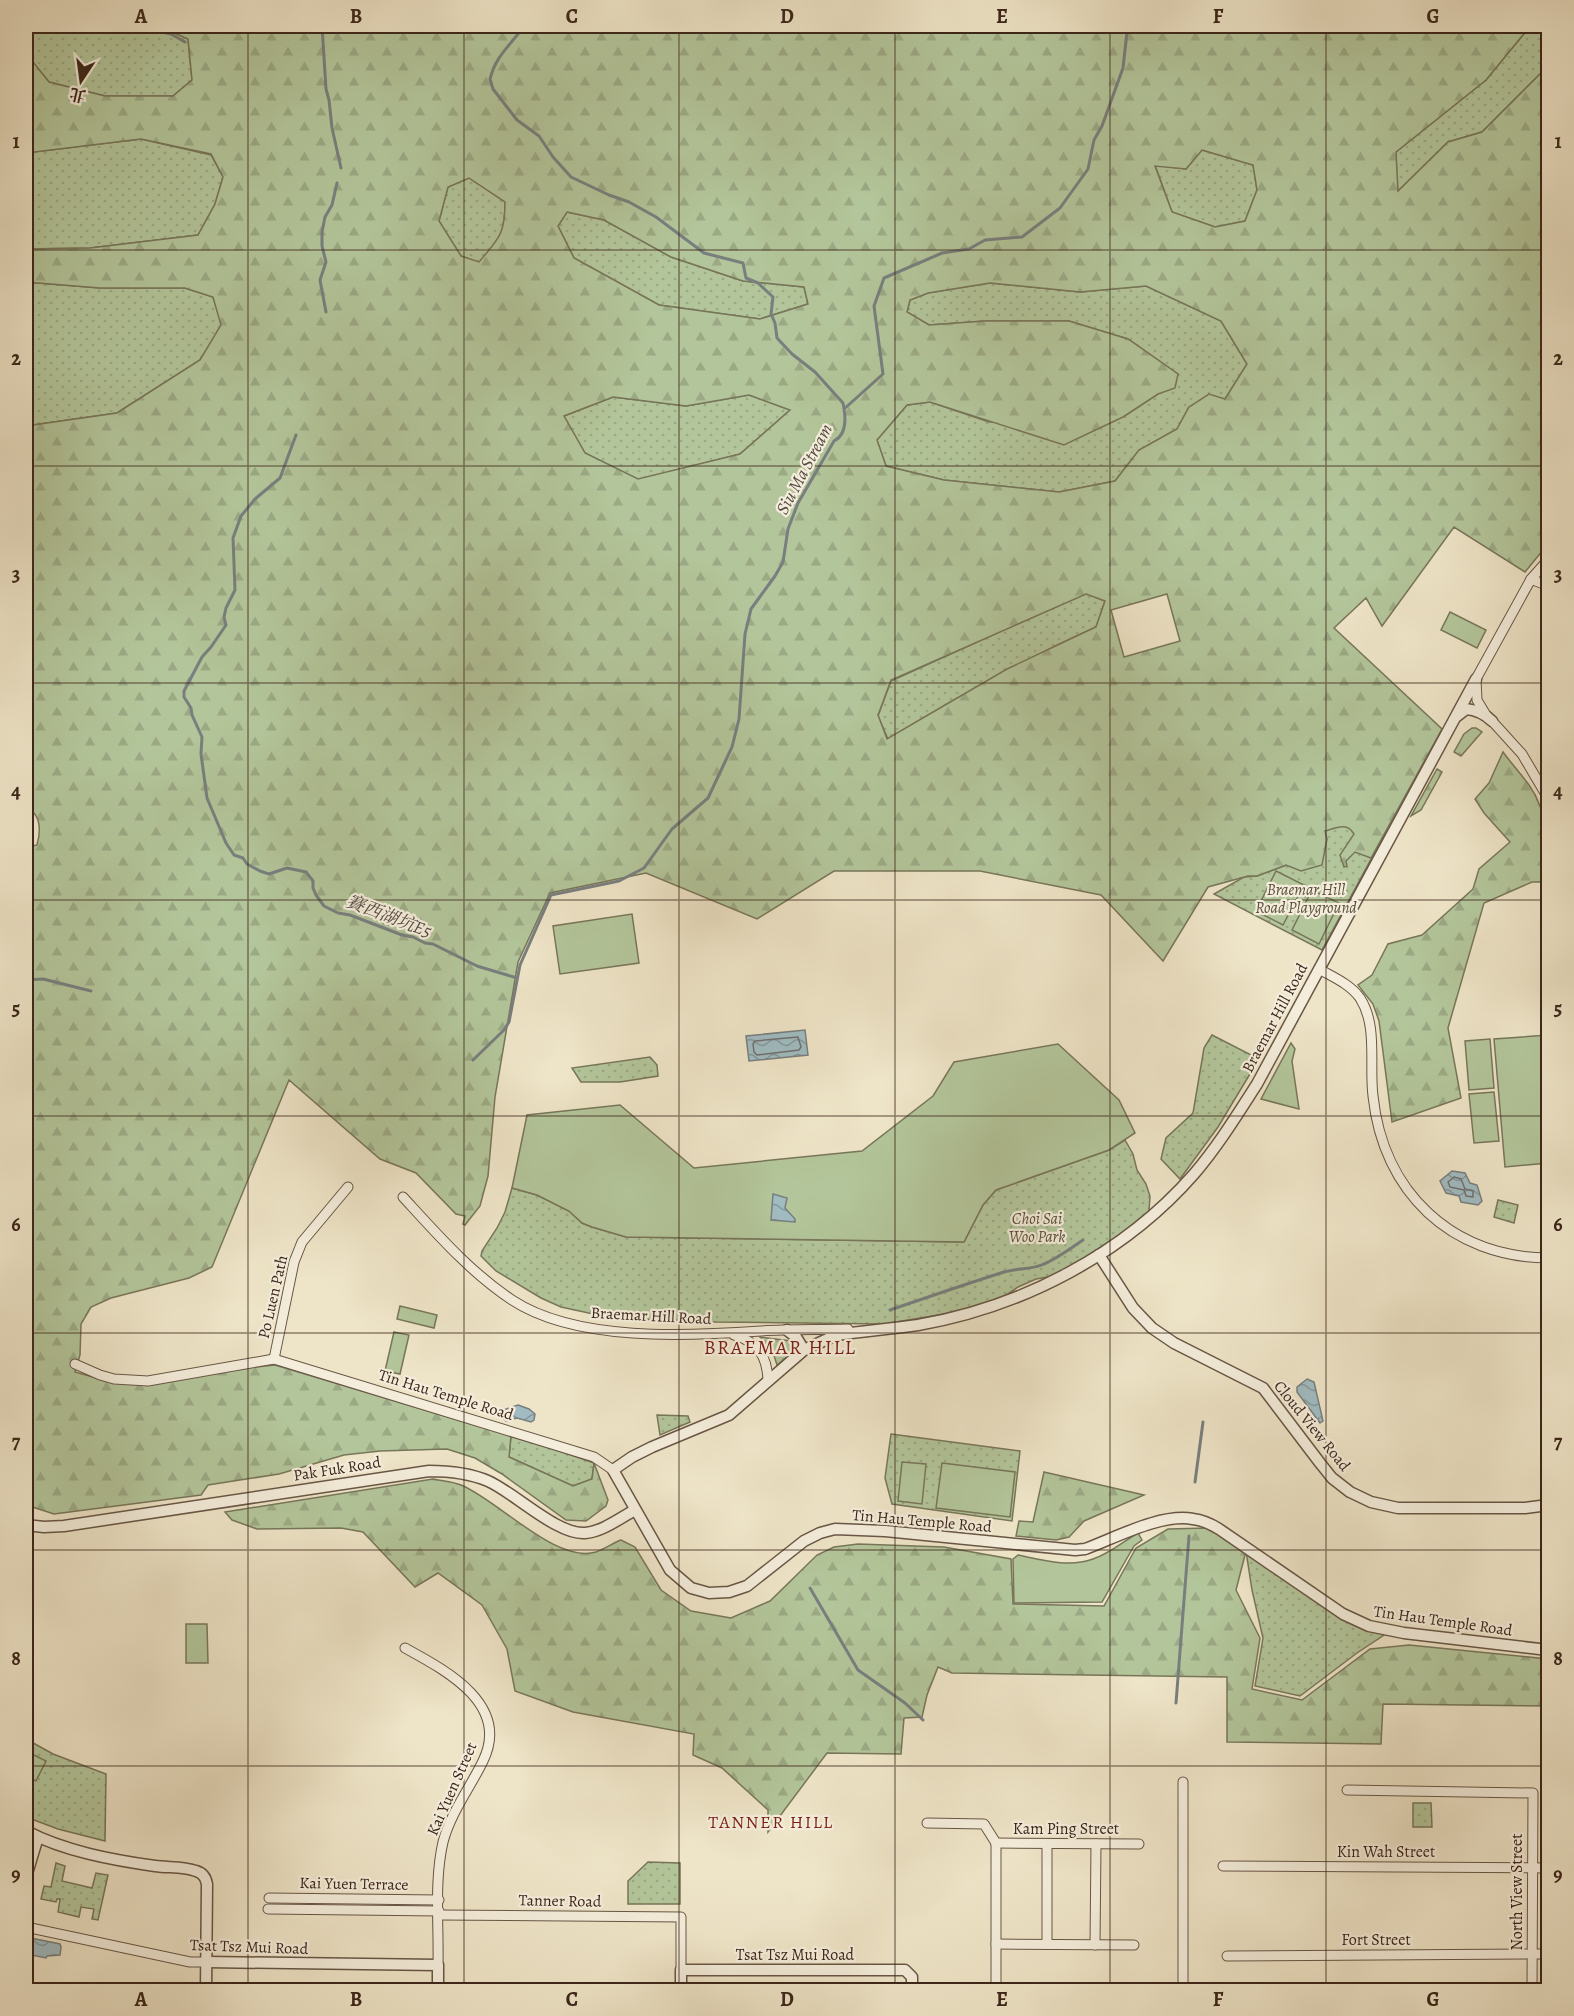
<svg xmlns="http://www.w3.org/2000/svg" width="1574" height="2016" viewBox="0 0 1574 2016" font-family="Alegreya,'Noto Serif TC',serif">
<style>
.grass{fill:url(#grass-dots);stroke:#78765a;stroke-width:1.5}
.forest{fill:url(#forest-firs);stroke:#78765a;stroke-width:1.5;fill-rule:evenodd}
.garden{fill:#b3c59a;stroke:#78765a;stroke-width:1.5}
.water{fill:url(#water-waves);stroke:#787f7e;stroke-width:1.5}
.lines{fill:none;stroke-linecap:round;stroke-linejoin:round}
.shore{stroke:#6e706e;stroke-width:1.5}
.stream{stroke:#787f7e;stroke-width:3}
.minor-casing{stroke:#685645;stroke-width:11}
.tertiary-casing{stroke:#685645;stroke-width:13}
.minor{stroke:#f4eddb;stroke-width:9}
.tertiary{stroke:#f4eddb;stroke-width:10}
.grid{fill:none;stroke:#3c261a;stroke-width:1.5;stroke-opacity:0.55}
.labels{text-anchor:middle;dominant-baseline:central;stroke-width:4.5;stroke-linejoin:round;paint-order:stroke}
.park-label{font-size:16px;font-style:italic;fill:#5a4e3a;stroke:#f4eddb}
.street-label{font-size:16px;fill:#3c261a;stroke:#f4eddb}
.water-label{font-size:18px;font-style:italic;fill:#554b44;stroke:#f4eddb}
.neighbourhood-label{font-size:18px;letter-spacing:1.5px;fill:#7a1f14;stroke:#f4eddb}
.quarter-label{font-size:20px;letter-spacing:1.5px;fill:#7a1f14;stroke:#f4eddb}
.neatline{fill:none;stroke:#3c261a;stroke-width:2}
.grid-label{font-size:20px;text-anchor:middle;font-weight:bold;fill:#3c261a}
</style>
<defs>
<pattern id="grass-dots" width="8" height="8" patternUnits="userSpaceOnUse" patternTransform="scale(1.5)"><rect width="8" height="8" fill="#b3c59a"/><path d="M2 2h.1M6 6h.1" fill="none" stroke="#9ba984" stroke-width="1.8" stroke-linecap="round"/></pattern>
<pattern id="forest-firs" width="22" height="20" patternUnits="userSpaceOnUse" patternTransform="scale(1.5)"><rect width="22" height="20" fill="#b3c59a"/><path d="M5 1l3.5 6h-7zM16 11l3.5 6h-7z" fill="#9ba984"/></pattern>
<pattern id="water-waves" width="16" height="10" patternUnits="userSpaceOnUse" patternTransform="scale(1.5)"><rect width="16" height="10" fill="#a0bbc1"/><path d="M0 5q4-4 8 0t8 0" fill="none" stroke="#84989c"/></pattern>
</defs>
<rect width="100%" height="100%" fill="#eee4c7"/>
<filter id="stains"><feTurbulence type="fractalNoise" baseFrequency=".00333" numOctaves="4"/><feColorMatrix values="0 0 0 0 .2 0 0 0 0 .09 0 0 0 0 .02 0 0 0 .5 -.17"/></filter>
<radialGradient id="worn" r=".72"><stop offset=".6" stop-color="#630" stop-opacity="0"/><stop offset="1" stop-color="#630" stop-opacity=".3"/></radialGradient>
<g class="grass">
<path d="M26,26H159L188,39L192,80L173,96H105L49,82L33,62L26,59Z"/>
<path d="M1527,30L1548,35V66L1482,132L1448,142L1397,192L1396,152L1486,80Z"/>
<path d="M141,139L211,155L223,177L215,204L198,235L90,248L26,249V153Z"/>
<path d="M1202,150L1253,165L1257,190L1245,221L1215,227L1172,212L1155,165L1186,169Z"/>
<path d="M469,178L505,202C505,235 499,238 479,263L461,256L439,221L448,187Z"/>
<path d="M567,212L604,220L671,257L743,281L804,287L808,304L760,319L659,305L574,258L558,226Z"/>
<path d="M26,282L100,288H185L213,297L222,325L200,360L117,413L26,426Z"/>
<path d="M990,283L1080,292L1146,286L1221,321L1247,364L1225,399L1189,407L1177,429L1139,450L1115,481L1059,492L944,480L886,466L877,440L907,405L930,402L989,422L1123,417L1158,394L1178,374L1128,339L1069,321H985L929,325L907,312L910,300L928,293Z"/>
<path d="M749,395L790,410L740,454L638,480L585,453L564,416L613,397L686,406Z"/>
<path d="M1086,593L1105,601L1096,627C1024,659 955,698 888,739L878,716L891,681Z"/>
<path d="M1316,797L1385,833L1322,950L1214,894L1244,877L1257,876L1311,856Z"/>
<path d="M1212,1035L1259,1059L1218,1127L1180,1179L1161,1159L1166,1138L1193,1113L1204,1048Z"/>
<path d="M650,1057L657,1065L658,1076L620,1082H581L572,1068Z"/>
<path d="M1125,1140L1133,1154L1137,1170L1146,1184L1150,1196L1149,1211L1121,1234L1074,1265L1054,1276L1036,1279L1018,1287L999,1300L963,1311L884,1324L716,1322L612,1318L561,1307L541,1298L496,1271L481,1256L482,1251L497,1228L505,1212L512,1188L537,1195L569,1211L582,1223L592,1227L626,1237L964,1242L983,1205L996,1190L1109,1150Z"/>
<path d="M1498,1200L1518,1205L1514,1223L1494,1217Z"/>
<path d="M760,1337L791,1341L796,1350L777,1365L773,1352Z"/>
<path d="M657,1415L688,1416L690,1422L660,1435Z"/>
<path d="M891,1434L1020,1451L1012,1521L892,1504L885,1478Z"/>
<path d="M511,1436L522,1438L594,1463L592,1479L573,1486L509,1457Z"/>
<path d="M1246,1551L1299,1588L1387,1633L1357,1653L1300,1696L1255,1686L1263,1638L1252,1590Z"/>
<path d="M26,1739L53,1754L106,1774L105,1841L58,1829L26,1817Z"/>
<path d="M1413,1803H1431L1432,1827H1413Z"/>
<path d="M648,1862L680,1863V1904H628V1881Z"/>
<path d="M56,1863L65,1866L62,1881L92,1888L96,1873L108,1875L98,1920L92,1919L94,1909L81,1907L79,1917L58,1912L60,1899H57L56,1902L41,1899L44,1886L51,1887Z"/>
</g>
<g class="forest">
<path d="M159,26H691L694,28L699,26H1548V35L1527,30L1486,80L1396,152L1398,191L1448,142L1482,132L1548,66V544L1525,572L1454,527L1382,626L1366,598L1334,628L1442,729L1371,858L1355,852L1346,861L1347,866L1344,867L1340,855L1354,834C1347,822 1336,828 1325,831L1327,839L1322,865L1301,871L1286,865L1257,876H1248L1208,887L1163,961L1101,895L980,871H834L757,919L646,873L550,893L518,962L495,1097L488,1176L480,1206L465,1225L463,1224L465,1216L456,1214L416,1173L380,1159L289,1080L212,1267L189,1278L111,1298L91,1307L81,1324L80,1355L75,1372L111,1382H120L275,1365L511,1436L509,1457L573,1486L592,1479L594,1463L608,1500L606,1506L586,1521L566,1520L502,1474L475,1458L447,1449L380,1451L344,1455L279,1474L208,1485L201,1495L54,1514L26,1505V851L29,847L37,845C40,834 42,821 33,812L26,815V426L117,413L200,360L221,325L213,297L185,288H100L26,282V249L90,248L198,235L215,204L223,177L211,154L141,139L26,153V59L33,62L49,82L105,96H173L192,80L188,39ZM1202,150L1253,165L1257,190L1245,221L1215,227L1172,212L1155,166L1186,169ZM469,178L505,202C505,235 499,238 479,262L461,256L439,221L448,187ZM567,212L604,220L671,257L743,281L804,287L808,304L760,319L659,305L574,258L558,226ZM990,283L1080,292L1146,286L1221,321L1247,364L1225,399L1209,394L1189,407L1177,429L1139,450L1115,481L1059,492L944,480L886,466L877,440L907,405L930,402L1064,445L1123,417L1158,394L1175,388L1178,374L1128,339L1069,321H985L929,325L907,312L910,300L928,293ZM749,395L790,410L740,454L638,479L585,453L564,416L613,397L686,406ZM1086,594L1105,601L1096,627L1007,669L887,739L878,715L891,680ZM1167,594L1180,641L1124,657L1111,610Z"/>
<path d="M1472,728H1476L1482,732L1461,756L1454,752L1464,734Z"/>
<path d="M1503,752C1511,763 1521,774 1529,785C1549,813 1549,849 1548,882H1532L1484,903L1448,1028L1461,1098L1392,1122L1379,1021L1373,1004L1358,985L1372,975L1388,944L1422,935L1473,889L1479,869L1510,842L1484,813L1475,799L1489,783Z"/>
<path d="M1437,769L1442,772L1421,810L1411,816Z"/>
<path d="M1044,1472L1144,1495L1084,1521L1069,1537L1056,1540L1016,1536L1019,1521L1033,1522Z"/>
<path d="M433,1479C442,1481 453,1482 461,1485C498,1500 556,1564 596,1552C605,1549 613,1543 621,1540L635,1547L661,1590L691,1611L731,1618L770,1601L817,1555L834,1547L858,1544L944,1547L1011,1559L1013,1604L1104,1606L1136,1548L1168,1529L1208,1528L1246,1551L1236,1590L1260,1638L1252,1689L1302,1700L1370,1649L1409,1645L1548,1659V1706L1383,1704L1381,1744L1227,1742V1677L952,1673L938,1667L927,1695L922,1717L904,1718L901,1754L827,1753L768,1832V1810L722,1768L693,1755L694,1734L573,1712L515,1691L507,1649L482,1605L438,1573L415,1587L363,1532L341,1528L257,1529L232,1520L225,1512Z"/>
</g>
<g class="garden">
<path d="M1450,612L1486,630L1477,648L1441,630Z"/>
<path d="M1276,871L1304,885L1283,925L1256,911Z"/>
<path d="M1312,890L1339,903L1319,944L1292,930Z"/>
<path d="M632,914L639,963L560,974L553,926Z"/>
<path d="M1548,1035V1163L1505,1167L1494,1039Z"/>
<path d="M1490,1039L1494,1088L1469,1090L1465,1041Z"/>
<path d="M1291,1043L1295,1049L1292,1061L1299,1109L1261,1099Z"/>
<path d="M1058,1044L1119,1100L1135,1133L1109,1150L996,1190L983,1205L964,1242L626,1237L592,1227L582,1223L569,1211L537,1195L512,1188L527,1115L620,1105L694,1168L862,1151L933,1096L954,1062Z"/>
<path d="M1494,1092L1499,1141L1474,1143L1469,1094Z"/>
<path d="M400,1306L437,1315L434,1328L397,1319Z"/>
<path d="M394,1332L409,1335L400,1374L385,1371Z"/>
<path d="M902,1462L926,1464L922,1504L898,1501Z"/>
<path d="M942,1463L1015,1472L1010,1517L936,1508Z"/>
<path d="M1138,1533L1142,1540L1134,1546L1102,1602L1014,1603L1013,1559L1018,1555C1042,1560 1069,1568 1093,1559C1109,1554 1124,1541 1138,1533Z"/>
<path d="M186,1624H207L208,1663H186Z"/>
<path d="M26,1751L46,1761L36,1781L26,1776Z"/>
</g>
<g class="water">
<path d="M805,1030L808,1055L749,1061L746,1036Z"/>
<path d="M1452,1171L1465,1173L1470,1183L1477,1185L1482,1201L1478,1205L1461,1202L1459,1196L1446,1193L1440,1181Z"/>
<path d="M773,1194L787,1198L785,1208L795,1219V1222L771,1220Z"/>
<path d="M1307,1379L1314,1382L1323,1421L1320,1423L1297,1392V1387Z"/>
<path d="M518,1405L529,1409L535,1414L534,1420L531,1422L517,1418L506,1421L501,1416L503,1410Z"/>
<path d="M26,1937L60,1944L61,1947L60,1955L47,1956L46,1958L31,1955V1952L26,1951Z"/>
</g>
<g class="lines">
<g class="shore">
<path d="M798,1037L801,1047L799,1050L757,1055L754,1052L753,1044L755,1041Z"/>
<path d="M1454,1177L1461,1179L1465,1189L1473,1191V1197L1466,1196L1464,1190L1450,1187L1448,1182Z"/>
</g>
<g class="stream">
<path d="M135,26L171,34L185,42"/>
<path d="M322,26L326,89L329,100L332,128L341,168"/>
<path d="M524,26C511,45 496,55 490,79L493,89L517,120L539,136L553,157L571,177L609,195L629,202L656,217L704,253L743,263L746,278L758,283L773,297L771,314L775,323L777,338L792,354L815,372L843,403L844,408"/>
<path d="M326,312L320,280L326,262L322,246V232L325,217L332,205L337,183"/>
<path d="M296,435L280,478L255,499L241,516L233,538L235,590L226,608L224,617L226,625L211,647L202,657L184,691V697L191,708L192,715L202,737L201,754L207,798L226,843L234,855L243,858L247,864L260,871L269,874L287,868L306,872L313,881V888L316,895L324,906L338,913L350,915L402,935L413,937L425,943L433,944L477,966L517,978"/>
<path d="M26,980L43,979L91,991"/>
<path d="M473,1060L504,1030L509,1022L520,965L551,895L619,881L644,868L672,829L708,798L732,747L739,719L745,634L751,609L775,576L783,562L788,529L798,503L834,441C846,435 846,421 844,409L883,374L874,306L884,278L942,253L969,249L985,240L1022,237L1060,208L1088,169L1094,140L1102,126L1123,68L1127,32L1123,26"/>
<path d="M890,1310C928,1297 966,1284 1004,1272C1017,1268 1031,1270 1044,1264C1058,1258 1071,1248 1083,1240"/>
<path d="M1195,1482L1203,1422"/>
<path d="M810,1588L858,1670L905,1703L923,1720"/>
<path d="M1176,1703L1189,1536"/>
</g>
<g class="minor-casing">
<g id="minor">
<path d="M1531,579L1548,586"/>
<path d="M1486,715L1477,700L1476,679L1531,579L1548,560"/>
<path d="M1492,721L1522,754L1548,798"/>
<path d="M1319,969C1333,977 1350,984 1360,998C1378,1026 1369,1064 1373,1096C1383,1192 1451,1257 1548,1258"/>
<path d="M403,1197C437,1234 470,1272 512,1300C576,1342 687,1336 761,1331C790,1329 819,1330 848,1329"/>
<path d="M734,1335C758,1342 767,1356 768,1380"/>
<path d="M274,1359L294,1262L302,1242L348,1187"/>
<path d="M75,1364L100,1375L114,1379L148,1381L274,1359L594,1457L613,1470"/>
<path d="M405,1648C445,1670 511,1704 483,1761C470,1788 451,1812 443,1842C434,1881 439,1925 438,1965"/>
<path d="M1183,1782V1990"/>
<path d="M1347,1790L1533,1793L1532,1990"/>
<path d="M927,1823L984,1824L996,1843"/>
<path d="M996,1843L1139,1844"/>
<path d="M1223,1866L1548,1868"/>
<path d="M269,1898L439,1900"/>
<path d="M268,1909L439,1911"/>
<path d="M439,1915L681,1917V1970"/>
<path d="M26,1927L190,1962H207"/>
<path d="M996,1944L1134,1945"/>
<path d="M1047,1944V1844"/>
<path d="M1095,1945L1096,1844"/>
<path d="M1532,1954H1548"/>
<path d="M1227,1956L1526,1954"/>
<path d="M996,1990V1843"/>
</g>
</g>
<g class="tertiary-casing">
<g id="tertiary">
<path d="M1476,679L1257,1084C1237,1115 1218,1146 1194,1174C1124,1254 1022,1307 918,1325C891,1329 863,1331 836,1335L804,1350L729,1415L652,1447L632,1457L613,1470L670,1570L691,1588L709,1593L729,1592L747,1586L804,1541L820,1533L835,1529L885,1531L1075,1550L1085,1549C1115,1538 1161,1513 1193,1519C1202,1520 1211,1524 1219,1529L1343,1614L1369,1626L1404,1633L1548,1650"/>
<path d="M1457,716L1466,709C1477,710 1485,714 1492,721"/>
<path d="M1099,1255L1133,1308L1152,1328L1174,1343L1263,1388L1320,1463L1332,1478L1350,1492L1371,1502L1398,1508H1525L1548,1505"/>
<path d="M787,1330L796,1337L804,1350"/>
<path d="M26,1525L44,1527L64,1526L429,1471C449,1471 469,1473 488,1481C515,1493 557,1535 585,1533C602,1532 620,1518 635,1510"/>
<path d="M26,1831C64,1851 112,1860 155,1866C168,1868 183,1866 196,1871C203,1873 206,1878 207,1884L206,1990"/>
<path d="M26,1877L38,1837"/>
<path d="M207,1962L438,1965V1990"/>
<path d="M681,1990V1970H905L912,1977V1990"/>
</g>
</g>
<use href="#minor" class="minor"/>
<use href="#tertiary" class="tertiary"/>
</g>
<path class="grid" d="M248,26V1990M464,26V1990M679,26V1990M895,26V1990M1110,26V1990M1326,26V1990M26,250H1548M26,466H1548M26,683H1548M26,900H1548M26,1116H1548M26,1333H1548M26,1550H1548M26,1766H1548"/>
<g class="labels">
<g class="park-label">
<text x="1306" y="890">Braemar Hill<tspan x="1306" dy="18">Road Playground</tspan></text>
<text x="1037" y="1219">Choi Sai<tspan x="1037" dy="18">Woo Park</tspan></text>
</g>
<g class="street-label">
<text transform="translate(1275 1018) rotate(-62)">Braemar Hill Road</text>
<text transform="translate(273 1297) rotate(-77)">Po Luen Path</text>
<text transform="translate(651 1316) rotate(3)">Braemar Hill Road</text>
<text transform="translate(446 1395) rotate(17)">Tin Hau Temple Road</text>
<text transform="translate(1312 1426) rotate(51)">Cloud View Road</text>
<text transform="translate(337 1469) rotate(-9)">Pak Fuk Road</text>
<text transform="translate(922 1521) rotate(5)">Tin Hau Temple Road</text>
<text transform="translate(1443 1621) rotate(8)">Tin Hau Temple Road</text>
<text transform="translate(452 1789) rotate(-66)">Kai Yuen Street</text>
<text x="1066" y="1829">Kam Ping Street</text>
<text x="1386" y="1852">Kin Wah Street</text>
<text transform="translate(354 1884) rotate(1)">Kai Yuen Terrace</text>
<text transform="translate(1517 1892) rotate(-90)">North View Street</text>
<text transform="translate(560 1901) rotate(1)">Tanner Road</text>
<text x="1376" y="1940">Fort Street</text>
<text transform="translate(249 1947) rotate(2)">Tsat Tsz Mui Road</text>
<text x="795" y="1955">Tsat Tsz Mui Road</text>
</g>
<g class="water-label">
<text transform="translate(804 469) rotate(-62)">Siu Ma Stream</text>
<text transform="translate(389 916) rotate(21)">賽西湖坑E5</text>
</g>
<g class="neighbourhood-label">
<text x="771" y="1822">TANNER HILL</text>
</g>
<g class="quarter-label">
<text x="780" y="1347">BRAEMAR HILL</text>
</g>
</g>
<rect width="1574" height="2016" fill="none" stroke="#eee4c7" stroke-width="66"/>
<g transform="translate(81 81) rotate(193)" stroke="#f4eddb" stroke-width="4.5" paint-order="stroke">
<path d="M0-4.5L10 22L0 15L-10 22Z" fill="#3c261a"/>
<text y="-9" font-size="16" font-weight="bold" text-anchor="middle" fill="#3c261a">北</text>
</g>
<rect x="33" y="33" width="1508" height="1950" class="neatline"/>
<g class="grid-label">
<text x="141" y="23">A</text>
<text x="356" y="23">B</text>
<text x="572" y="23">C</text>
<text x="787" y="23">D</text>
<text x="1002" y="23">E</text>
<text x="1218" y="23">F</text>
<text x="1433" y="23">G</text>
<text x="16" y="148">1</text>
<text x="1558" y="148">1</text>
<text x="16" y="365">2</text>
<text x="1558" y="365">2</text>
<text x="16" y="581">3</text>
<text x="1558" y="581">3</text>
<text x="16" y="798">4</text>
<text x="1558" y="798">4</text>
<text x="16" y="1015">5</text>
<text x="1558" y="1015">5</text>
<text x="16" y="1231">6</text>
<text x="1558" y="1231">6</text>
<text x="16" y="1448">7</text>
<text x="1558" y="1448">7</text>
<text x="16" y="1665">8</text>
<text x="1558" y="1665">8</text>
<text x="16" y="1881">9</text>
<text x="1558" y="1881">9</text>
<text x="141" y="2006">A</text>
<text x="356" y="2006">B</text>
<text x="572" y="2006">C</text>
<text x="787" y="2006">D</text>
<text x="1002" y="2006">E</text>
<text x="1218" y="2006">F</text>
<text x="1433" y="2006">G</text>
</g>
<rect width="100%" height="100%" filter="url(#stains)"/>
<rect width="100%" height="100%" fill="url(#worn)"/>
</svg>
